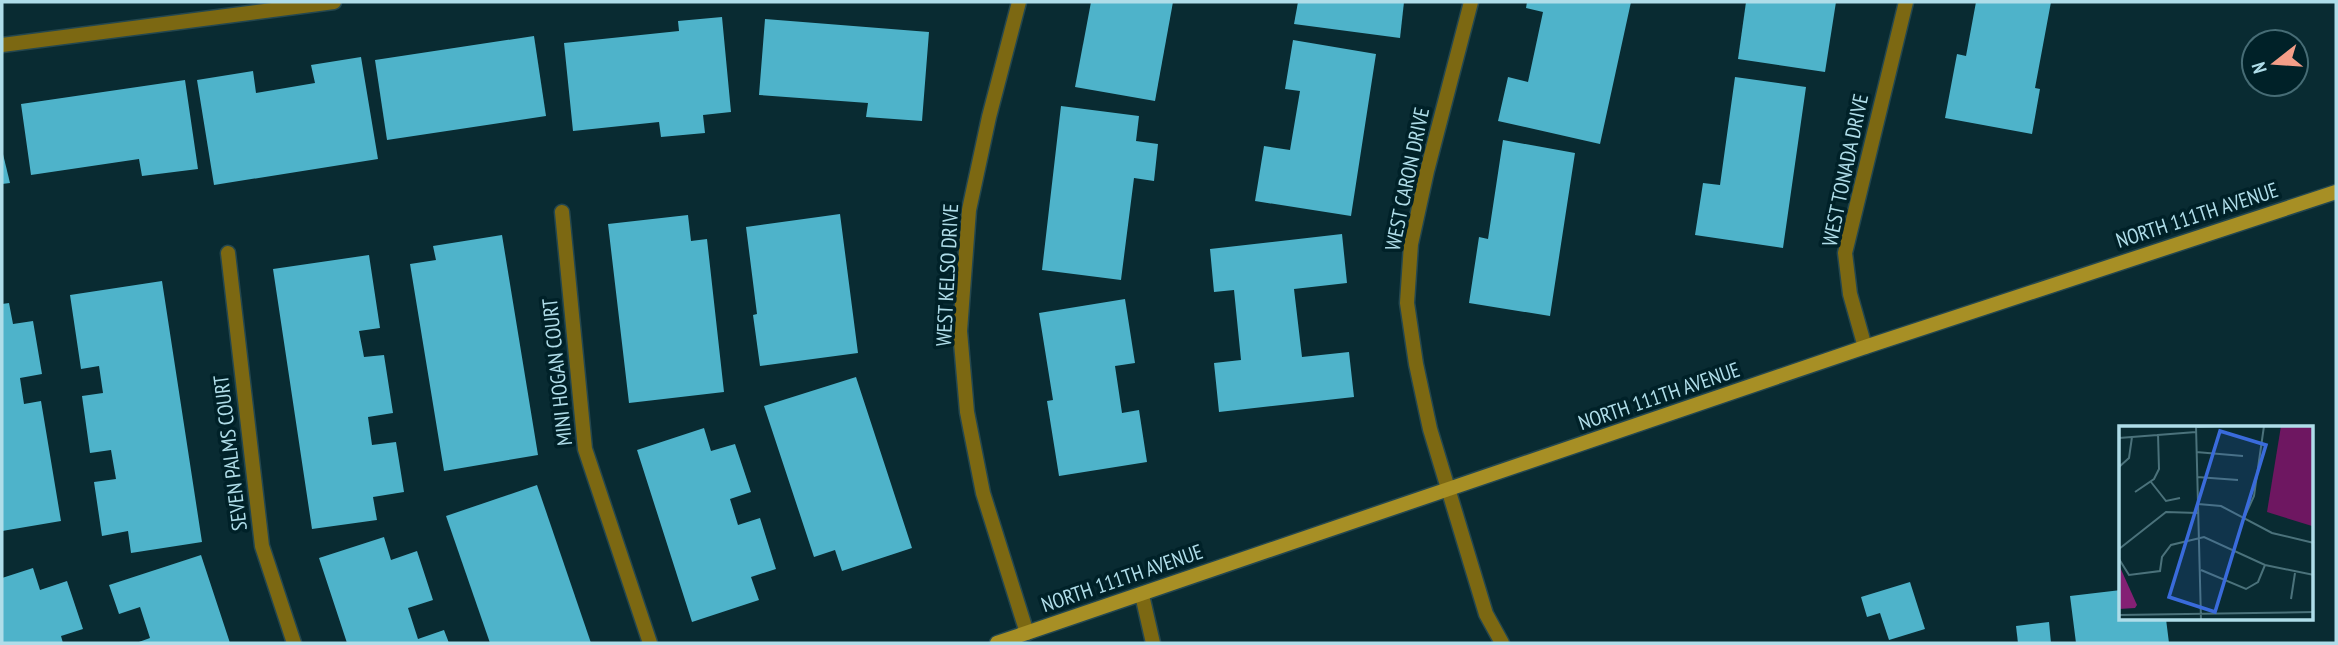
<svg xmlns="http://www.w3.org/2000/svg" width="2338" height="645" viewBox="0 0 2338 645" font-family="'PT Sans Narrow',sans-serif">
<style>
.building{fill:#4eb3ca}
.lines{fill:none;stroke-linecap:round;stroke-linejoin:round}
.lane-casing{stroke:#24474f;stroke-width:17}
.street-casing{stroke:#24474f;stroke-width:17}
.secondary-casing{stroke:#24474f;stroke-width:17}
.lane{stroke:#7c6812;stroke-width:14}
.street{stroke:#7c6812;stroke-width:14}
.secondary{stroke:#a78f25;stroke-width:14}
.labels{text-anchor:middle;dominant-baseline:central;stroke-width:7;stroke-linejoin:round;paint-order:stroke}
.street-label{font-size:21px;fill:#afdde9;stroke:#002128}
.inset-road{fill:none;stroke:#4b727b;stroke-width:2}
.view{fill:#3a6bdb;fill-opacity:0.15;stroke:#3a6bdb;stroke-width:3.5}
.inset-edge{fill:none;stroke:#afdde9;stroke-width:3.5}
</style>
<rect width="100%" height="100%" fill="#092b32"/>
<g class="building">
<path d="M1091,2H1173L1155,101L1075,87Z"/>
<path d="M1298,2H1404L1400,38L1294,24Z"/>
<path d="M1527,2H1631L1600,144L1498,121L1508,77L1528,82L1543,12L1526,8Z"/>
<path d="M1746,2H1836L1825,72L1738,59Z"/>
<path d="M1976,2H2051L2035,88L2040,89L2032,134L1945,118L1957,54L1966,56Z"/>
<path d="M722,17L731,112L703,115L705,133L661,137L659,122L573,131L564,43L679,31L678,21Z"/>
<path d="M765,19L929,32L922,121L866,117L868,103L759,95Z"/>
<path d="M534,36L546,116L387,140L375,60Z"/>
<path d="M1293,40L1376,54L1351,216L1255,201L1264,146L1290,150L1300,91L1285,89Z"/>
<path d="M361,57L378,159L214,185L197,80L253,71L256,93L315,83L311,65Z"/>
<path d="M1735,77L1806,87L1783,248L1695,235L1703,183L1720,185Z"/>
<path d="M185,80L198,169L142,176L139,159L31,175L21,104Z"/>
<path d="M1061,106L1139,116L1136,141L1158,144L1154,181L1134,178L1121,280L1042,270Z"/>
<path d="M1503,140L1575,153L1550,316L1469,303L1479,237L1488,239Z"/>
<path d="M2,150L10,183L2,184Z"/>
<path d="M840,214L858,353L760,366L753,315L757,314L746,227Z"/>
<path d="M688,215L691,241L707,239L724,392L629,403L608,224Z"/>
<path d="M1342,234L1347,283L1294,289L1302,357L1349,352L1354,397L1219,412L1214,363L1241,360L1234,290L1214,292L1210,249Z"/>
<path d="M502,235L538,455L444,471L410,264L436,260L433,246Z"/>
<path d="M369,255L380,328L359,331L364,357L384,355L393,413L368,417L372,445L396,442L404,492L373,497L377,520L312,529L273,269Z"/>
<path d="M162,281L202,542L131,553L128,531L102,536L94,482L116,479L111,450L90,453L82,396L103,393L99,366L81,369L70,295Z"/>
<path d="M1125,299L1135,363L1115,366L1122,413L1139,410L1147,462L1059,476L1047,401L1053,400L1039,313Z"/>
<path d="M9,303L13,324L33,321L42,374L20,378L24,404L41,401L61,521L2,531V304Z"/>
<path d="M856,377L912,548L842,571L835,550L814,557L764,406Z"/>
<path d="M704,428L711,451L735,444L751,492L730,499L738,525L760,518L776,569L751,577L759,600L692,622L637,450Z"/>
<path d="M537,485L591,643H490L446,516Z"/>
<path d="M384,537L391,560L417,551L433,600L408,608L418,639L444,630L449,643H347L319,558Z"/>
<path d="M201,555L230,643H136L150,638L140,607L119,614L109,585Z"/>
<path d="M33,568L40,590L67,581L83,629L61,636L63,643H2V578Z"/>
<path d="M1910,582L1925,629L1889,640L1880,613L1867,617L1861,597Z"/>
<path d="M2121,590V619H2166L2169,643H2076L2070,596Z"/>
<path d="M2049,622L2051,643H2018L2016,626Z"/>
</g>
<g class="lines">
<g class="lane-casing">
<path id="lane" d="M1142,595L1153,643"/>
</g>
<g class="street-casing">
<g id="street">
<path d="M1019,2L989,117L969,210L960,331L967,412L983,493L1027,633"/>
<path d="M1471,2L1427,171L1411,244L1407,303L1416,364L1430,429L1486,614L1502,643"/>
<path d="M2,45L334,2"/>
<path d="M562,212L585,449L650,643"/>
<path d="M228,253L262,546L294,643"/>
<path d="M1865,347L1850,294L1845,253L1906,2"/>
</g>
</g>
<g class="secondary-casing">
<path id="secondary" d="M997,643L1865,347L2336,192"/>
</g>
<use href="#lane" class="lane"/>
<use href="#street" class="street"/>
<use href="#secondary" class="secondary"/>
</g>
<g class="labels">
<g class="street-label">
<text transform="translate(1845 170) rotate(-78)">WEST TONADA DRIVE</text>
<text transform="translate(1407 179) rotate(-78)">WEST CARON DRIVE</text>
<text transform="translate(2197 215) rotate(-18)">NORTH 111TH AVENUE</text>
<text transform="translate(947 275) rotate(-87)">WEST KELSO DRIVE</text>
<text transform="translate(557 372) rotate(-96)">MINI HOGAN COURT</text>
<text transform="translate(1659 396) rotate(-19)">NORTH 111TH AVENUE</text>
<text transform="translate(230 453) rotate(-97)">SEVEN PALMS COURT</text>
<text transform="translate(1122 578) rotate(-19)">NORTH 111TH AVENUE</text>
</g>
</g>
<g transform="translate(2119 426)">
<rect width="194" height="194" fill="#092b32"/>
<path d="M162,0H194L193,100L148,86Z" fill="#6e1761"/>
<path d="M0,139L18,179L16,182L0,183Z" fill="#842074"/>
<path class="inset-road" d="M77,0L82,194M77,1L101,0M0,12L77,6M77,26L124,30M0,41L10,32L13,11M78,51L119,54M32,56L47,75L61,72M16,66L35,53L40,43L39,8M79,78L102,80L153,107L195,117M125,92L135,70L145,0M0,123L47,86L79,87M0,133L10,149L41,145L43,131L52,119L85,111L146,139L195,149M82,144L127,163L139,156L146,139M172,173L176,147M0,189L195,186"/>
<path class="view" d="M101,5L147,19L96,186L50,171Z"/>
<rect width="194" height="194" class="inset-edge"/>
</g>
<rect width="2338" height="645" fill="none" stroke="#afdde9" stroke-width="7"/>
<g transform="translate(2275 63) rotate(253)"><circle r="33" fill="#002128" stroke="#466c75" stroke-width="2"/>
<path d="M0-5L12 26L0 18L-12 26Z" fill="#f49e88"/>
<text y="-10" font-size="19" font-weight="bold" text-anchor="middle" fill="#afdde9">N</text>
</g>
</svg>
